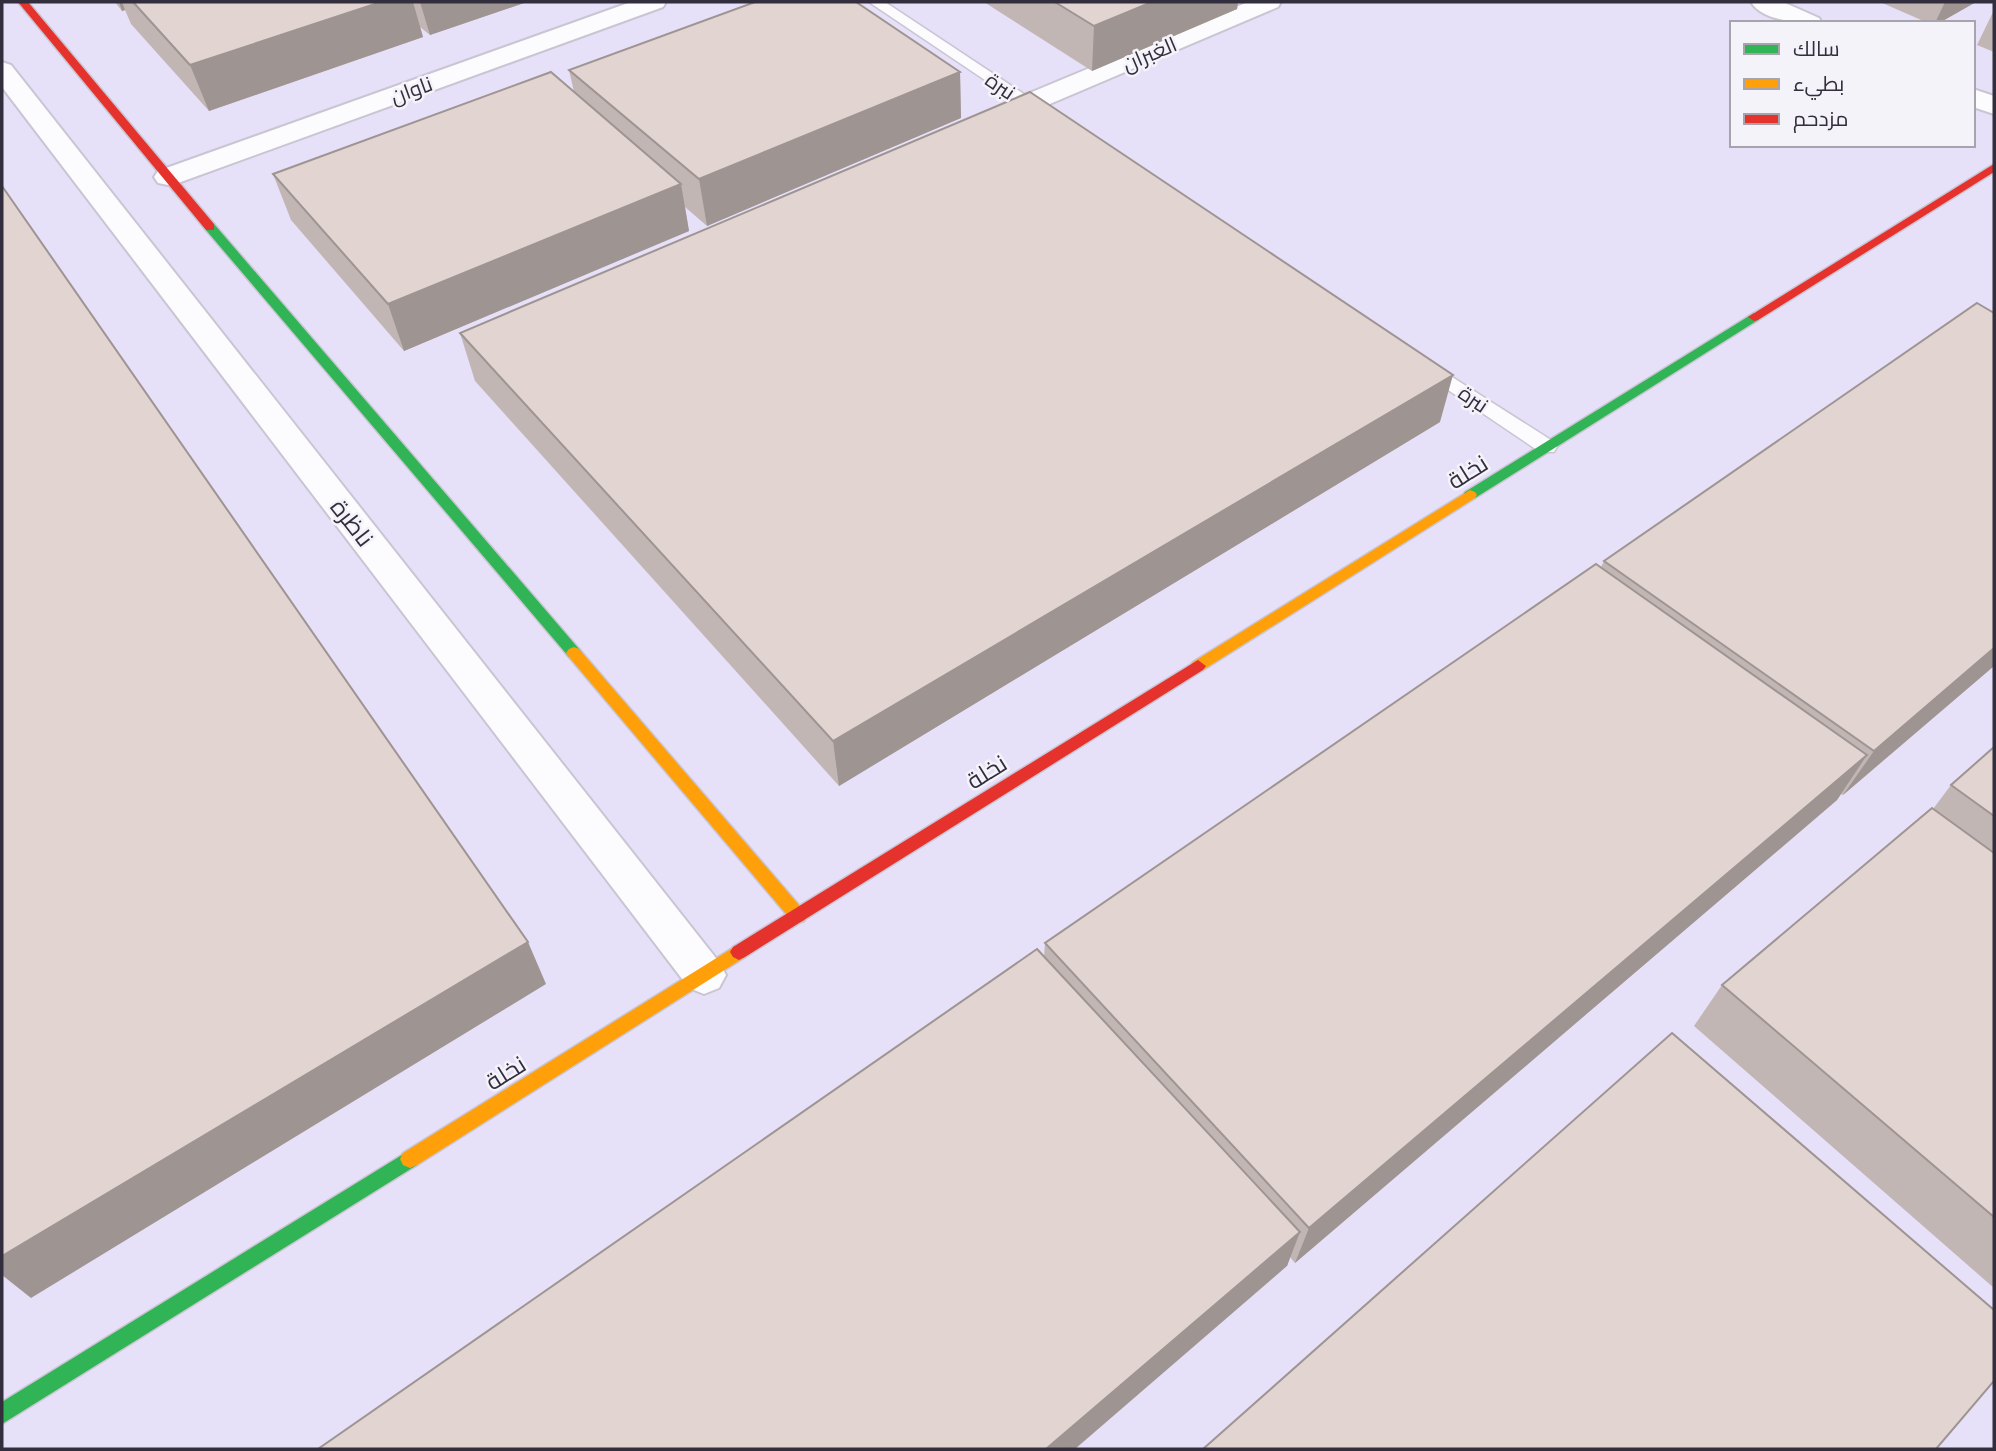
<svg xmlns="http://www.w3.org/2000/svg" width="1996" height="1451" viewBox="0 0 1996 1451" font-family="Lato,Cairo,sans-serif">
<style>
.built{fill:#e7e0f9;fill-rule:evenodd}
.lines{fill:none;stroke-linecap:round;stroke-linejoin:round}
.lane-casing{stroke:#c9c5d2;stroke-width:3}
.street-casing{stroke:#c9c5d2;stroke-width:4}
.fast-casing{stroke:#c9c5d2;stroke-width:3}
.slow-casing{stroke:#c9c5d2;stroke-width:3}
.jam-casing{stroke:#c9c5d2;stroke-width:3}
.lane{fill:#fcfcfe;fill-rule:evenodd}
.street{fill:#fcfcfe;fill-rule:evenodd}
.fast{fill:#30b455;fill-rule:evenodd}
.slow{fill:#ff9f0a;fill-rule:evenodd}
.jam{fill:#e5322d;fill-rule:evenodd}
.wall{fill:#c2b6b4}
.shaded-wall{fill:#9e9492}
.building{fill:#e1d4d1;stroke:#9e9492;stroke-width:2}
.labels{text-anchor:middle;dominant-baseline:central;stroke-width:5;stroke-linejoin:round;paint-order:stroke}
.far-street-label{font-size:21px;fill:#332e3d;stroke:#f5f3fa}
.street-label{font-size:24px;fill:#332e3d;stroke:#f5f3fa}
</style>
<rect width="100%" height="100%" fill="#ece8f5"/>
<path class="built" d="M2,2H1994V1449H2ZM1732,23H1973V145H1732Z"/>
<g class="lines">
<g class="lane-casing">
<g id="lane">
<path d="M869,2H885L1051,112L1049,115H1037Z"/>
<path d="M1427,361L1554,442L1557,447L1554,452H1540L1420,371L1418,367Z"/>
</g>
</g>
<g class="street-casing">
<g id="street">
<path d="M631,2H666L663,7L178,183L168,185L158,183L154,177L158,171Z"/>
<path d="M1248,2H1281L1278,7L1038,109L1029,111L1020,109L1016,103L1020,97Z"/>
<path d="M1751,2H1783L1819,18L1822,23C1801,23 1763,22 1751,2Z"/>
<path d="M2,62L11,65L719,962L726,975L719,988L704,994L689,988L2,87Z"/>
<path d="M1973,89L1994,96V114L1973,107Z"/>
</g>
</g>
<g class="fast-casing">
<g id="fast">
<path d="M210,223L214,224L579,649L582,653L579,657H569L206,230V224Z"/>
<path d="M1754,313L1760,317L1758,320L1475,498H1465L1463,495L1465,492Z"/>
<path d="M410,1150L417,1153L420,1159L417,1165L2,1424V1402Z"/>
</g>
</g>
<g class="slow-casing">
<g id="slow">
<path d="M1470,490L1475,492L1477,495L1475,498L1203,670H1193L1190,666L1193,662Z"/>
<path d="M574,647L579,649L804,911L807,916L804,921L798,923L792,921L569,657L566,653L569,649Z"/>
<path d="M739,944L745,947L748,952L745,957L417,1165L410,1168L403,1165L400,1159L403,1153Z"/>
</g>
</g>
<g class="jam-casing">
<g id="jam">
<path d="M18,2H28L214,224V230H206Z"/>
<path d="M1994,164V172L1758,320L1754,321L1748,317Z"/>
<path d="M1198,660L1206,666L1203,670L745,957L739,960L733,957L730,952L733,947Z"/>
</g>
</g>
<use href="#lane" class="lane"/>
<use href="#street" class="street"/>
<use href="#fast" class="fast"/>
<use href="#slow" class="slow"/>
<use href="#jam" class="jam"/>
</g>
<g class="wall">
<path d="M115,2H527L430,35L420,27L423,37L209,111L131,24L125,10L122,11Z"/>
<path d="M984,2H1238L1237,9L1092,71Z"/>
<path d="M1880,2H1976L1939,23H1928Z"/>
<path d="M1994,10V52L1977,45Z"/>
<path d="M569,70L960,72L961,118L707,226L685,207L689,231L404,351L291,220L273,174L574,92Z"/>
<path d="M460,333L1440,422L839,786L475,381Z"/>
<path d="M1604,561L1994,666L1843,795L1841,794L1837,800L1295,1263L1290,1257L1287,1266L1044,957L1045,943L1601,567Z"/>
<path d="M1994,747V1288L1694,1026L1722,985L1933,809L1951,785Z"/>
</g>
<g class="shaded-wall">
<path d="M119,2H122L125,10L122,11Z"/>
<path d="M381,2H413L423,37L209,111L190,65Z"/>
<path d="M420,2H527L430,35Z"/>
<path d="M1152,2H1238L1237,9L1092,71L1094,26Z"/>
<path d="M1945,2H1976L1939,23H1935Z"/>
<path d="M960,72L961,118L707,226L699,179Z"/>
<path d="M681,184L689,231L404,351L388,304Z"/>
<path d="M1453,375L1440,422L839,786L833,741Z"/>
<path d="M1994,648V666L1843,795L1874,751Z"/>
<path d="M1867,755L1837,800L1295,1263L1309,1228Z"/>
<path d="M528,942L546,984L31,1298L2,1275V1256Z"/>
<path d="M1300,1232L1287,1266L1075,1449H1046Z"/>
</g>
<g class="building">
<path d="M133,2H381L190,65Z"/>
<path d="M755,2H856L960,72L699,179L569,70Z"/>
<path d="M1055,2H1152L1094,26Z"/>
<path d="M551,72L681,184L388,304L273,174Z"/>
<path d="M1030,92L1453,375L833,741L460,333Z"/>
<path d="M2,186L528,942L2,1256Z"/>
<path d="M1977,303L1994,313V648L1874,751L1604,561Z"/>
<path d="M1596,564L1867,755L1309,1228L1045,943Z"/>
<path d="M1994,747V816L1951,785Z"/>
<path d="M1932,808L1994,853V1217L1722,985Z"/>
<path d="M1037,949L1300,1232L1046,1449H318Z"/>
<path d="M1672,1033L1994,1310V1381L1936,1449H1203Z"/>
</g>
<g class="labels">
<g class="far-street-label">
<text transform="translate(1149 53) rotate(-23)">الغبران</text>
<text transform="translate(1001 85) rotate(34)">نبرة</text>
<text transform="translate(411 89) rotate(-20)">ناوان</text>
<text transform="translate(1474 398) rotate(34)">نبرة</text>
</g>
<g class="street-label">
<text transform="translate(1467 471) rotate(-32)">نخلة</text>
<text transform="translate(353 522) rotate(52)">ناظرة</text>
<text transform="translate(986 771) rotate(-32)">نخلة</text>
<text transform="translate(505 1072) rotate(-32)">نخلة</text>
</g>
</g>
<rect width="1996" height="1451" fill="none" stroke="#332e3d" stroke-width="7"/>
<rect x="1730" y="21" width="245" height="126" fill="#f5f3fa" stroke="#a7a4ae" stroke-width="2"/>
<rect x="1744" y="44" width="35" height="10" fill="#30b455" stroke="#a7a4ae" stroke-width="2"/>
<text x="1793" y="56" font-size="21" fill="#332e3d">سالك</text>
<rect x="1744" y="79" width="35" height="10" fill="#ff9f0a" stroke="#a7a4ae" stroke-width="2"/>
<text x="1793" y="91" font-size="21" fill="#332e3d">بطيء</text>
<rect x="1744" y="114" width="35" height="10" fill="#e5322d" stroke="#a7a4ae" stroke-width="2"/>
<text x="1793" y="126" font-size="21" fill="#332e3d">مزدحم</text>
</svg>
